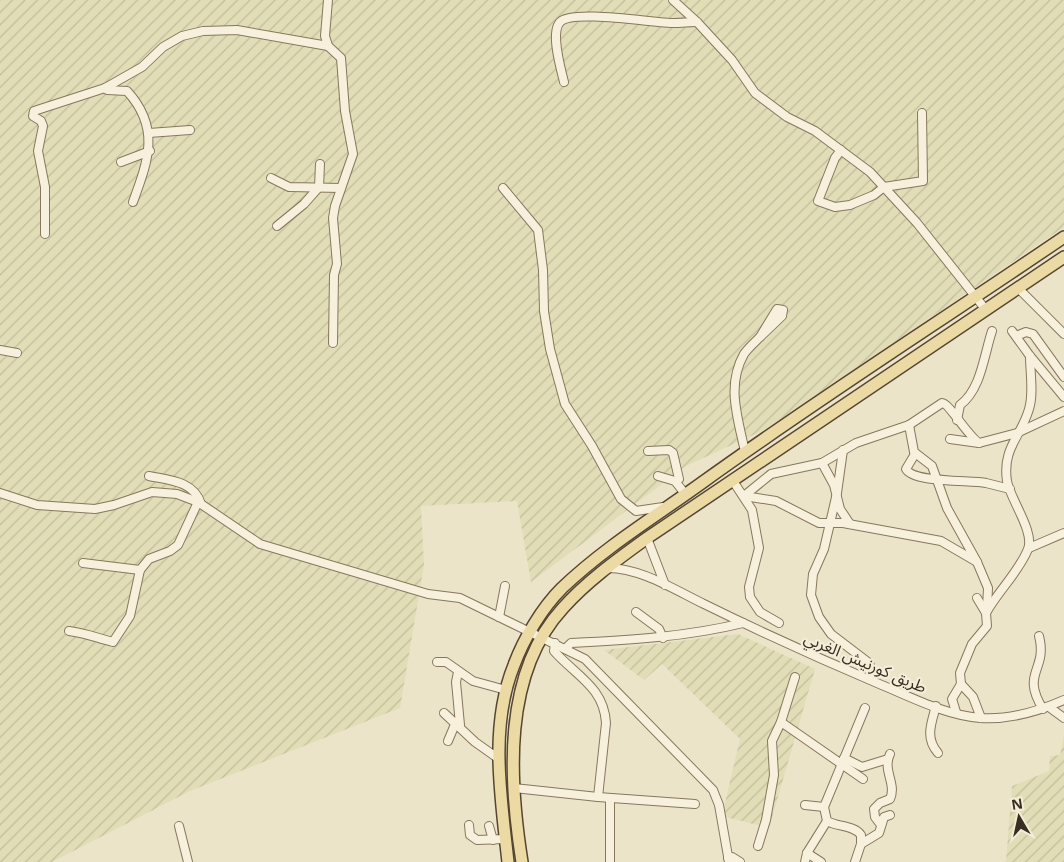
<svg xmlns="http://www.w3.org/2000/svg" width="1064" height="862" viewBox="0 0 1064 862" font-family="Georgia,'Noto Sans Arabic',serif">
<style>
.farmland{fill:url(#farmland-furrows)}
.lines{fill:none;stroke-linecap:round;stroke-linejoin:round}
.street-casing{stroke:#87775e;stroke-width:10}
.primary-casing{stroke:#554532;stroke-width:14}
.street{stroke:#f7f0dc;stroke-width:8}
.primary{stroke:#ecdaa4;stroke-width:11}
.labels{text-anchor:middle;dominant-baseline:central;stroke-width:4.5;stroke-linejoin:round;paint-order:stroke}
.street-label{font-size:16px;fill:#382e21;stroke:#f4edd8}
</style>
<defs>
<pattern id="farmland-furrows" width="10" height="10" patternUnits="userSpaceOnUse" patternTransform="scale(1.25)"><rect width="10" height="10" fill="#e1ddb6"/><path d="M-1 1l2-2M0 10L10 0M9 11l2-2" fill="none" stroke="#c2be9c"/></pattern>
</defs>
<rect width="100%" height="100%" fill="#ece4c9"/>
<g class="farmland">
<path d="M0,0H1064V227L764,430L686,466L531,582L517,501L421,506L424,565L400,708L190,791L52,862H0Z"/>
<path d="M738,634L815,669L769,828L722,816L740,739L662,664L644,680L604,650Z"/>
<path d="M1064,736V862H1006L1012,786L1049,771L1050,756L1060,755Z"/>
</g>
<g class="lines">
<g class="street-casing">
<g id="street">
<path d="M328,0L325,36L328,46L341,58L345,111L353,154L335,206L333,218L337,264L334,275L333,343"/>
<path d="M673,0L697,22L732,60L755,93L787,117L815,131L870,172L917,223L986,310"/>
<path d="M564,82C561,69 550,33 560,22C572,9 654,23 674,23C682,23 689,22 697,22"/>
<path d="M105,88L107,90L127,91C161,128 148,161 133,202"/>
<path d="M149,133L190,130"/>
<path d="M841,150L835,158L818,201L835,207L850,205L874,195L884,187L923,181L922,113"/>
<path d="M121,162L150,151"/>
<path d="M271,178L289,187L341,188"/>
<path d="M503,188L538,230L543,270L544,311L550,349L565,404L592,446L621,499L636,511L663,507"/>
<path d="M277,226L304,204L319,187L320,164"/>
<path d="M45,234V187L38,151L43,126L41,121L33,116L34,111L105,88L142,67L163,47L182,36L203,31L237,30L328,46"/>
<path d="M1018,288L1064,334"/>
<path d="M777,309L783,310L782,316L760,337Z"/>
<path d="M1012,331L1030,356L1064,397"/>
<path d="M1016,336L1026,332L1033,334L1064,377"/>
<path d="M0,350L17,353"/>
<path d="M957,420L960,405C981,390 984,355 992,331"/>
<path d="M909,425L914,452L932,466L947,508L977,562L988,588L987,608"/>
<path d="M950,439L979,443L1017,433L1064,411"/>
<path d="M843,450L837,493L824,549L813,574L811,595L819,617L831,634L869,663L872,671L871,680"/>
<path d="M648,451L669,450L673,453L679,479L675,481"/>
<path d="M745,452C738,418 726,386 744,354C748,348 755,342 760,337"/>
<path d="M915,454L906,469C913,483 971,480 986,483C994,485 1002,487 1010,489"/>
<path d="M822,463L834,485L840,509L850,524"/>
<path d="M149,476C169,480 194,481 201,504"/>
<path d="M658,476L675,481L686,495"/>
<path d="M733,481L752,510L759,548L749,587L750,597L760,612L779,623"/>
<path d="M0,493L37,505L95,509L114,505L152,492L177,494L198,502L260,544L428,594L460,598L585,659L713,790L719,805L729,862"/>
<path d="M744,496L771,474L822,463L856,443L909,425L942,403C949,403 967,435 979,443"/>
<path d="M744,496L776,501L819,523H843L941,541L977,562"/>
<path d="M647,538L665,585"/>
<path d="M1029,548L1064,533"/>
<path d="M83,563L140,570"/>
<path d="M606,568C639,567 675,590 704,604C761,632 818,658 877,683C909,696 944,715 980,718C1010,720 1037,712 1064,700"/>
<path d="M636,612L659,629L663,638"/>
<path d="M986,613C998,591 1019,572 1028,549C1035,532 1010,499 1007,481C1002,448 1021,437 1029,409C1034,393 1030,373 1030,356"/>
<path d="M499,617L505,586"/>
<path d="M69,631C86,633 97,638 113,642L130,616L140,570L149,559L170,551L178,545L198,502"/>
<path d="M1039,636C1048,671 1020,672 1043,709"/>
<path d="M555,643L554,651C575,675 604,687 606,723L598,797"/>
<path d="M565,649L571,643C629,640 686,637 743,623"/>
<path d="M437,662H446L473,681L506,690"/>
<path d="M458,672L456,682L460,725"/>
<path d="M961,684L973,697L981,718"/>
<path d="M936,706C931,724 925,738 938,753"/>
<path d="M1049,707L1064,718"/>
<path d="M956,712L952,699L961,684L960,673L972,644L987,626L986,613L977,598"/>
<path d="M444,713L475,742L499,759"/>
<path d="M781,722L863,779"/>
<path d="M448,741L456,722"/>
<path d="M844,758L862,767L888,759"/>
<path d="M514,788L598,797L695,804"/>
<path d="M805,805L824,807"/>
<path d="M469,825L470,835L477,840L505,839"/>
<path d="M881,825L875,817L874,809L880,803L890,799C897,784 882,770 890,754"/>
<path d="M179,826L188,862"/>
<path d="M489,826L493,840"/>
<path d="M861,844L879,833L884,817L890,815"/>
<path d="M758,846L766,820L774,775L772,741L781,722L795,677"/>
<path d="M807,853L821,862"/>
<path d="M728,858L732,857L740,862"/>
<path d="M610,862V798"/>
<path d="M805,862L807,853L827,821"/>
<path d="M855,862L861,844V835C854,825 837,827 827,821L824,807L865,708"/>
</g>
</g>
<g class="primary-casing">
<g id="primary">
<path d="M508,862C501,797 489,727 514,665C524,638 542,608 562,588C605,547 656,516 703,482C821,397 944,319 1064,237"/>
<path d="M522,862C509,780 502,674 563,608C587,581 618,559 647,538L1064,257"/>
</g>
</g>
<use href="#street" class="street"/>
<use href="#primary" class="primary"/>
</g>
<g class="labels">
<g class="street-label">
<text transform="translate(865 663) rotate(23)">طريق كورنيش الغربي</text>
</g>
</g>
<g transform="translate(1019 817) rotate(351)" stroke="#f4edd8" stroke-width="4" paint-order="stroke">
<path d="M0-4L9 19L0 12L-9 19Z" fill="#382e21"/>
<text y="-8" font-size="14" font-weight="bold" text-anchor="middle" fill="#382e21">N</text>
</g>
</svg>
